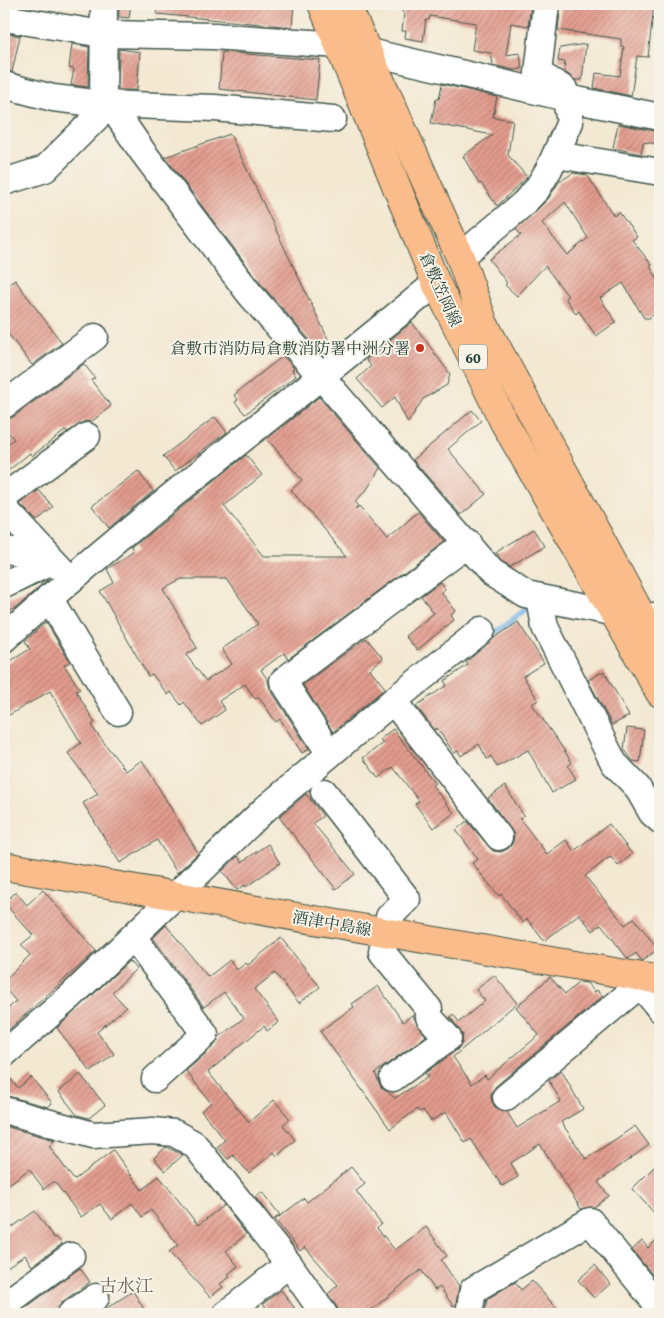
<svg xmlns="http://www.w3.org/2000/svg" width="664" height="1318" viewBox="0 0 664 1318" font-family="'Gentium Book Plus','Noto Serif JP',serif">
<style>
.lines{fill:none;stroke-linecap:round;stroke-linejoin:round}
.stream{stroke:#76b6ea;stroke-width:5.5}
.building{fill:url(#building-hatch);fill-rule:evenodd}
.minor-casing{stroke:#3f574c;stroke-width:29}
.major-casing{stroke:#3f574c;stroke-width:30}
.minor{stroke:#fff;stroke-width:26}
.major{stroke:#f9bc8a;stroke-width:28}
.poi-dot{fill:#c8321e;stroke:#f7f3e8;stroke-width:2}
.labels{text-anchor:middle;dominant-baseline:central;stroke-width:4;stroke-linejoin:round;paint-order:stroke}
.shield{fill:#f7f3e8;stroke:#60746a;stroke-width:1}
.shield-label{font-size:15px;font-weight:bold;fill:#1f3d34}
.street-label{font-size:16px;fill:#1f3d34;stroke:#f7f3e8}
.poi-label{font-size:16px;fill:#1f3d34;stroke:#f7f3e8;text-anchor:end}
.neighbourhood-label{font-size:18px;fill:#645e54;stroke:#f7f3e8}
</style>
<defs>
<pattern id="building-hatch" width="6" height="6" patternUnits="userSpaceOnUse" patternTransform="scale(1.25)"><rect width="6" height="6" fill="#e39c8e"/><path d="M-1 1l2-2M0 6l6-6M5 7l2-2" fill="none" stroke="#b78075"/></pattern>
</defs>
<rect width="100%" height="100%" fill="#f7f3e8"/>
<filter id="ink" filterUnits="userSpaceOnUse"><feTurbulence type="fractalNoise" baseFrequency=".02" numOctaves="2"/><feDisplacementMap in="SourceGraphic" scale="10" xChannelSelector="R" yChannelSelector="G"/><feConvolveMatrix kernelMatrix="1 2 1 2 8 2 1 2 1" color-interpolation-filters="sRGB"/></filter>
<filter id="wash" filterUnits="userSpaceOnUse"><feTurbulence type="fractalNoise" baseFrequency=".0096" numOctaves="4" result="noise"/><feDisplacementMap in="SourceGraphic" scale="20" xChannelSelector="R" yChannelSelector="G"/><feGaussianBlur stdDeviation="1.12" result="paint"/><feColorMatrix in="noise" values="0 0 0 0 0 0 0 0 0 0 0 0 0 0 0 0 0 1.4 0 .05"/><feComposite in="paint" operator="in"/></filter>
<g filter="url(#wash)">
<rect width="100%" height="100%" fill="#f3e8d2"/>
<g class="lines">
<path class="stream" d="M489,637L528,608"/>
</g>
<g id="blocks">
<g class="building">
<path d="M119,4H131L129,18L119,17Z"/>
<path d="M157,4H294L292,27L157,14Z"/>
<path d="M402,4H531L528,26L511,23L506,55L520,53L522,69L514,70L493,65L491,53L472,50L476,23L430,16L429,20H426L423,41L405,38L406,31H402L404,13L402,12Z"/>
<path d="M561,4H654L648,57L637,56L631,96L594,88L596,73L620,76L624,47L621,46V39L558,30Z"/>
<path d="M4,33L20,36L12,72L4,70Z"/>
<path d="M72,44L89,47L88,87L71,85L74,69L69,68Z"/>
<path d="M586,44L582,80H575L564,71L565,62L558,61L560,48Z"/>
<path d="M119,49L140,52L137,90H118Z"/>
<path d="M222,52L320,60L316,100L219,89Z"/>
<path d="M442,84L497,97L493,117L513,120L508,155L527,177L497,206L481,183L479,184L463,156L492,135L431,123L436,99H439Z"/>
<path d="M618,124L660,132V144L643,142L641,154L613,148Z"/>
<path d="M230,134L329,341L315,346L261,284L165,157Z"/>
<path d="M573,173L587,175L614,216L619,212L637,237L632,240L652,265L650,266L660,283V311L649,318H644L623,283L600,298L616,322L596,336L579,311L576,314L565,298L568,296L545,266L517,296L505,285L507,283L489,259L521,235L516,229L548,199L559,182ZM565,202L588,238L567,255L542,223Z"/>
<path d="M15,280L62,343L32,365L4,328V288Z"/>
<path d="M412,322L450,374L447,385L423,399L408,423L395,397L382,408L357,379L371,366L366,360Z"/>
<path d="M283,356L294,368L292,370L296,376L245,414L235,402L238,400L234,395Z"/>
<path d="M84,364L95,378L91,380L111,406L91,422L85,421L68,432L66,430L32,456L30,453L4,474V447L14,439L4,427V420L13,417Z"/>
<path d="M319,397L380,468L366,491L355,501L358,505L355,510L359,506L387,539L418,512L444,542L288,659L284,653L261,670L268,680L270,689L309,749L302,753L280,719L276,722L259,697L255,699L245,684L219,701L225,710L202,726L184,702L181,705L171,692L168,695L152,674L148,676L100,591L114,583L107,569L134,553L132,548L246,455L262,475L224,506L264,556H347L291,490L302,480L267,439ZM180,579H227L258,624L222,649L232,664L206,681L186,655L197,648L163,588Z"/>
<path d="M472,410L481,421L448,449L486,494L461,515L413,460Z"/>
<path d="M215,417L227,432L175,471L163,456Z"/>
<path d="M138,471L153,491L109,528L92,506Z"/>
<path d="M39,490L53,507L37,521L20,504Z"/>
<path d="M534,529L545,546L510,567L501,562L495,553Z"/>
<path d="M48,580L16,608L7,612L4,600Z"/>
<path d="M440,582L445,589L441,592L456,611L451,615L454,620L417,650L405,636L434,613L421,596Z"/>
<path d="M46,622L70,662L64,665L80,689L76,691L95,723L92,725L95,731L126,771L142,760L198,853L177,873L157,840L120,863L83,803L98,794L68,753L81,743L50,691L4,718V665L30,649L25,641Z"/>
<path d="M518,622L544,663L523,676L538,700L532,704L564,750L572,763L568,766L576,779L552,793L528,750L497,767L491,756L487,759L479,744L461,756L458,751L454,753L437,728L435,730L416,706L447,685L444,681L468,665L466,662L494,638Z"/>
<path d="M366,638L383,658L370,669L385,688L333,732L303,685Z"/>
<path d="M604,671L629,716L612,725L588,680Z"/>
<path d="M627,728L644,730L640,762L633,761L624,749Z"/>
<path d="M393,729L435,783L432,785L454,813L433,828L415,804L419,801L393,767L378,778L363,758L383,743L380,739Z"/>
<path d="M505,786L524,816L520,819L547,854L566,840L574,851L609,824L632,854L618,866L611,857L607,859L585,876L625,925L634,918L658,949L642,961L636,953L628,959L601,924L593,931L579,914L544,941L527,919L523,923L501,894L499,896L472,863L478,859L456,830L467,821L493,851L501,852L509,848L513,842L514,834L488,798Z"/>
<path d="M306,794L323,816L313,823L355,874L336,889L279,817Z"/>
<path d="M268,844L280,863L246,887L245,885L237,890L222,871L238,856L242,862Z"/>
<path d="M43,890L96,951L4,1034V1002L9,1008L16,1001L4,988V981L30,955L21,945L33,935L4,903L16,892L27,905Z"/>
<path d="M166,925L208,977L230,960L237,970L246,963L248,965L281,938L320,987L299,1003L275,973L254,989L279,1022L267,1031L264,1026L208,1072L249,1122L274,1100L290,1119L283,1125L295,1140L277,1156L274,1152L249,1173L233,1155L228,1159L217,1147L225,1140L201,1111L211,1103L186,1071L215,1045L219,1037L244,1018L224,992L204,1007L153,938Z"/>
<path d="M129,961L136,969L112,992L126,1007L97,1032L114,1054L91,1072L57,1028Z"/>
<path d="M494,975L517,1003L453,1057L472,1084L485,1075L487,1079L539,1035L516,1007L550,977L565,994L579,982L587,983L595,992L597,990L603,996L496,1086L492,1091L491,1099L495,1107L507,1112L517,1128L561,1101L549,1081L561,1070L583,1109L561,1122L586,1159L635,1126L649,1145L598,1182L609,1196L594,1207L581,1209L540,1144L511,1163L518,1177L502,1186L471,1139L465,1143L446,1112L431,1121L423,1110L419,1112L417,1109L390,1129L320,1031L354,1007L352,1004L378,986L403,1022L412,1015L426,1036L375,1073L381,1087L395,1098L428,1077L425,1073L457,1050L462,1043L463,1035L450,1017L453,1014L459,1022L485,1001L476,990Z"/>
<path d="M4,1071L18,1088L31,1077L52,1103L48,1107L4,1095Z"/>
<path d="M80,1074L105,1105L89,1118L77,1115L59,1092Z"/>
<path d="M4,1126L55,1140L49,1146L74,1180L113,1150L142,1190L159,1176L198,1225L224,1205L246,1234L226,1251L238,1266L228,1274L230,1277L220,1284L223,1287L210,1297L169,1252L178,1245L151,1210L142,1217L132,1203L112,1219L100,1204L81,1217L54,1181L44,1189L29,1169L4,1188Z"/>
<path d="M166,1147L183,1155L165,1171L154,1158Z"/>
<path d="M660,1161V1219L632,1189Z"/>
<path d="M351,1167L365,1184L356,1191L381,1224L377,1228L395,1250L426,1227L447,1256L441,1260L459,1286L456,1304L453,1306L440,1287L435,1290L421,1270L366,1314H342L338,1309L328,1294L338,1285L305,1247L300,1251L275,1220L304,1198L307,1202Z"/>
<path d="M262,1192L280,1215L273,1220L255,1197Z"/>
<path d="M35,1211L54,1238L56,1237L62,1244L32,1266L25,1255L4,1269V1233Z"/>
<path d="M660,1237V1284L632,1250L642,1241L648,1248Z"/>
<path d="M595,1265L610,1284L594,1298L578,1280Z"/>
<path d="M80,1268L90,1282L62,1302L56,1314H17Z"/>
<path d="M532,1281L562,1314H484L487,1299L515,1282L521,1290Z"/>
<path d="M281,1290L299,1314H271L263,1304Z"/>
<path d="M133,1291L144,1309L136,1314H98Z"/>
</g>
</g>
</g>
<g filter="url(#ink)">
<use href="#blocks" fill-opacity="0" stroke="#3f574c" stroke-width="1"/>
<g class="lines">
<g class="minor-casing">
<g id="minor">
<path d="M4,18L103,34L213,36L339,45L567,98L660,117"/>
<path d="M4,85L53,98L103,104L215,108L333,119"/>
<path d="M103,104L104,4"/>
<path d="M557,155L660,172"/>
<path d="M4,182L45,169L110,104L142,151L249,293L491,573L526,595L641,618L660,615"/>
<path d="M460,257L523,204L537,189L549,169L570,122L564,89L538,73L546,4"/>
<path d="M4,405L95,337"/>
<path d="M4,497L87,436"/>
<path d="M4,508L70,579"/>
<path d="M4,550L47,555"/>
<path d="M4,585L52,561"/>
<path d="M49,598L118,712"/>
<path d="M540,598L545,627L614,763L637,787L652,813L660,820"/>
<path d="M4,639C142,513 293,402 436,283"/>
<path d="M393,701L499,837"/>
<path d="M330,754L283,681L467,543"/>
<path d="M324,792L407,899L389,917L382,952L429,1009V1017L448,1038L393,1078"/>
<path d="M133,937L205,1034L155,1079"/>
<path d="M641,985L660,1009"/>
<path d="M4,1054L71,996L265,809L393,701L482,630"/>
<path d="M506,1097L648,978"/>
<path d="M4,1110L93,1135L153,1131L174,1133L194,1144L289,1264L324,1314"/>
<path d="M4,1305L71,1256"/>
<path d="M71,1314L96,1297"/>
<path d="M226,1314L289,1264"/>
<path d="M469,1314L473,1290L590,1221L660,1308"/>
</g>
</g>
<g class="major-casing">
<g id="major">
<path d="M322,4L436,283L504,422L660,693"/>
<path d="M346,4L460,257L484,324L660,650"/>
<path d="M4,866L660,980"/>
</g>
</g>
<use href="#minor" class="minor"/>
<use href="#major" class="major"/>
</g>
</g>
<circle class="poi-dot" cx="420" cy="348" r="5"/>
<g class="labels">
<rect class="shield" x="459" y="344.5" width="28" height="25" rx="4"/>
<g class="shield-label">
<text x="473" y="357">60</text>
</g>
<g class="street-label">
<text transform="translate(441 289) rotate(66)">倉敷笠岡線</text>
<text transform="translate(332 923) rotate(10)">酒津中島線</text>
</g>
<g class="poi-label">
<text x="410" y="348">倉敷市消防局倉敷消防署中洲分署</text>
</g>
<g class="neighbourhood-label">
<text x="126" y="1285">古水江</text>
</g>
</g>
<rect width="664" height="1318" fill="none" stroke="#f7f3e8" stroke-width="20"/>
</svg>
